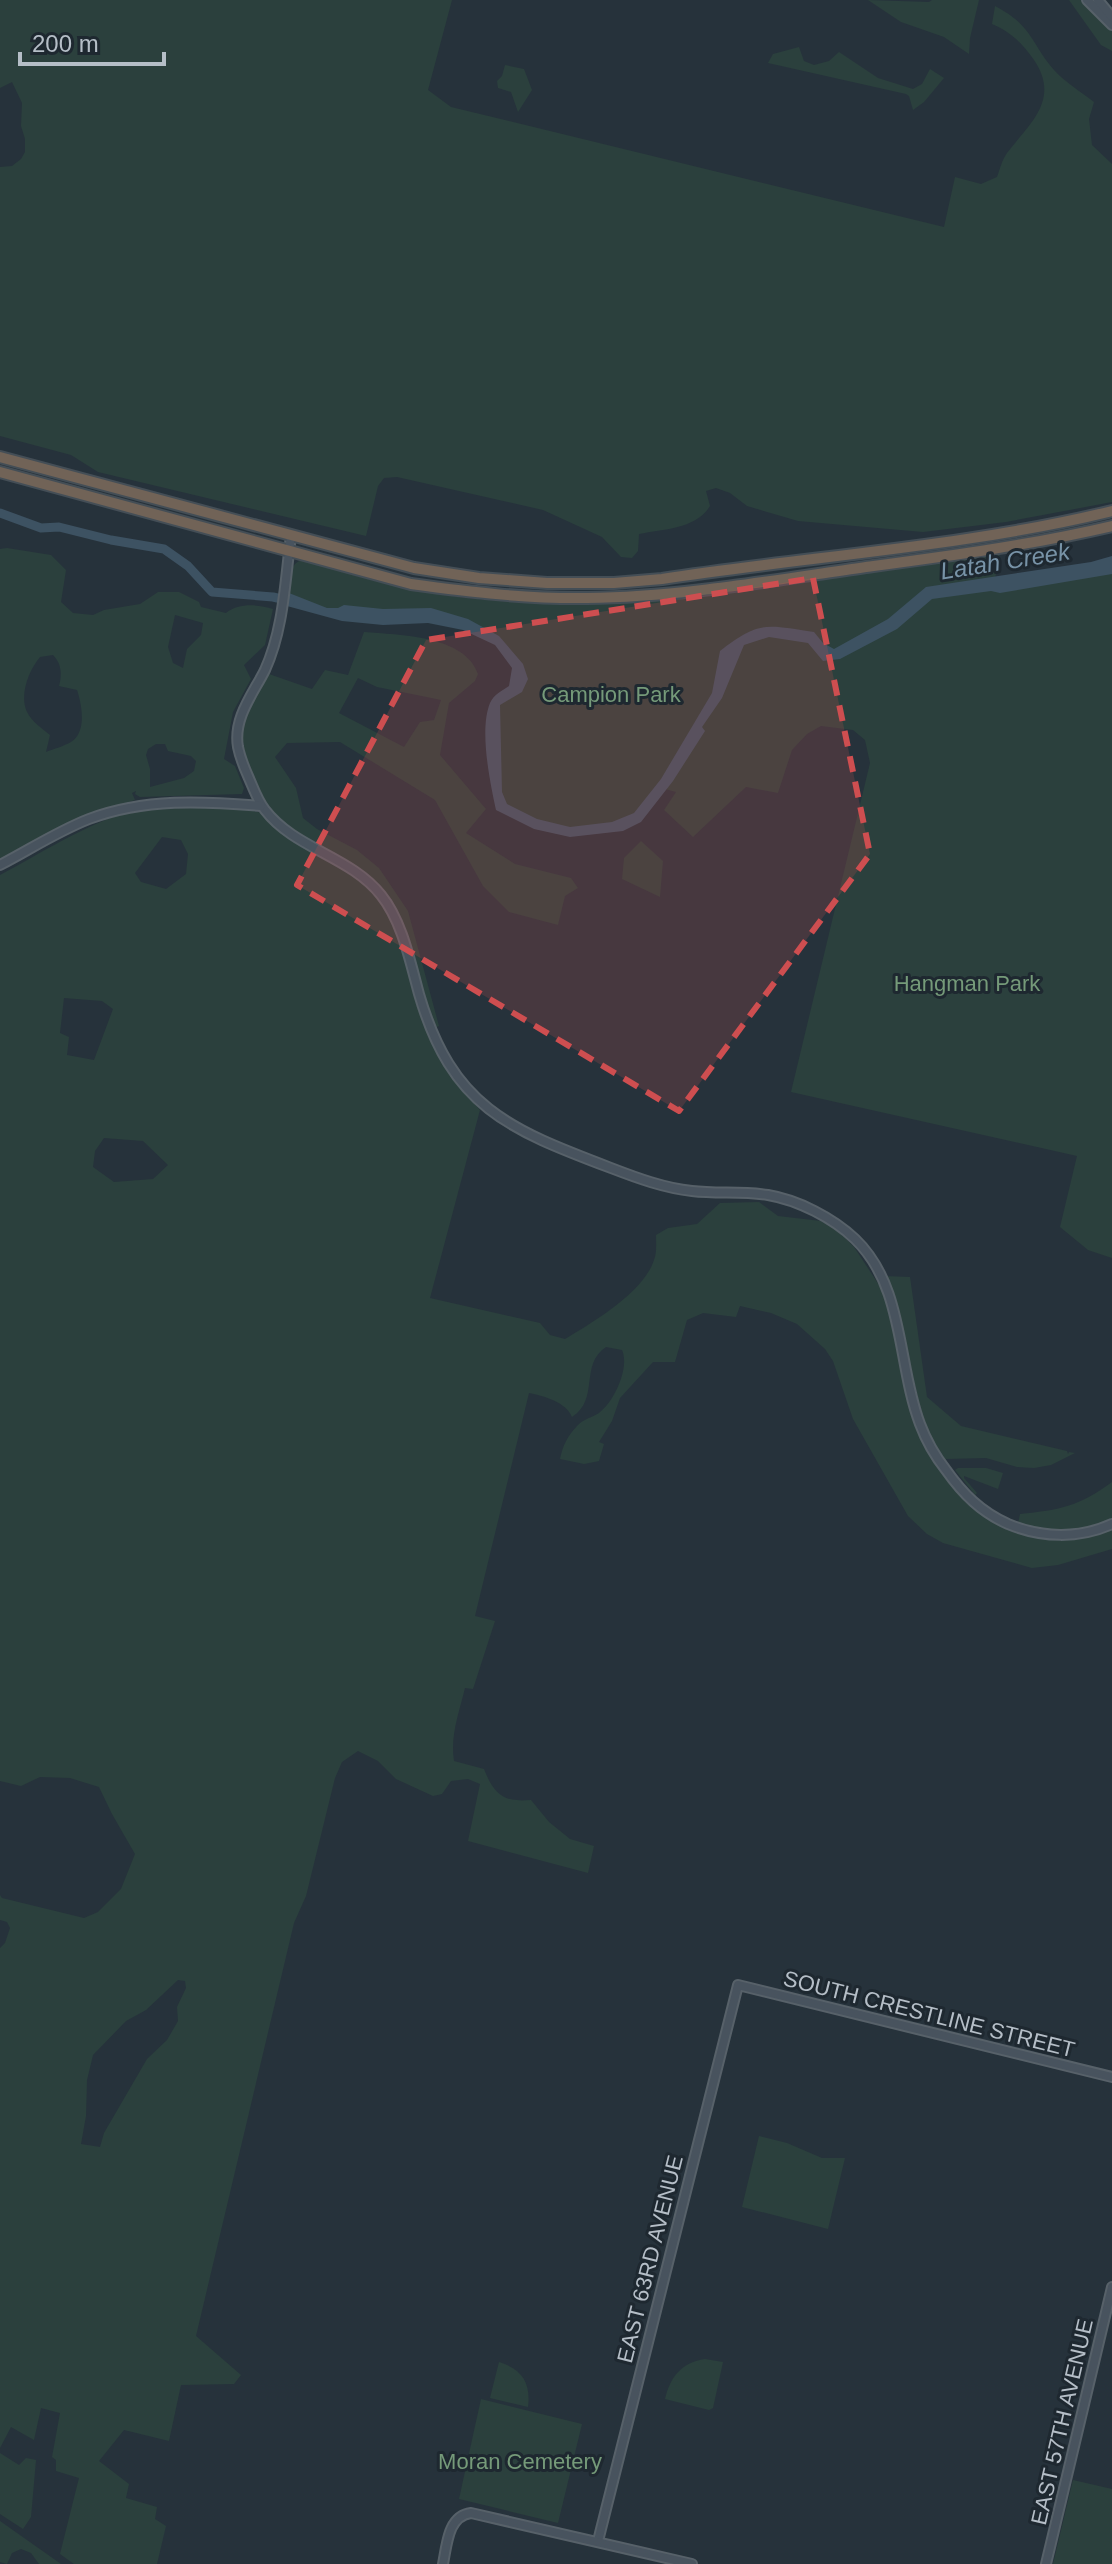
<svg xmlns="http://www.w3.org/2000/svg" width="1112" height="2564" viewBox="0 0 1112 2564" font-family="Arial,sans-serif">
<style>
.green{fill:#2b403d;fill-rule:evenodd}
.water{fill:#3d5262}
.lines{fill:none;stroke-linecap:round;stroke-linejoin:round}
.river{stroke:#3d5262;stroke-width:9}
.secondary-casing{stroke:#576169;stroke-width:12}
.highway-casing{stroke:#444e56;stroke-width:14}
.secondary{stroke:#48535e;stroke-width:8}
.highway{stroke:#716357;stroke-width:10}
.marked{fill:#ce4e50;fill-opacity:0.2;stroke:#ce4e50;stroke-width:6;stroke-dasharray:16 10;stroke-linejoin:round}
.labels{text-anchor:middle;dominant-baseline:central;stroke-width:6;stroke-linejoin:round;paint-order:stroke}
.park-label{font-size:22px;fill:#759a79;stroke:#1e2830}
.street-label{font-size:22px;fill:#b5bec7;stroke:#1e2830}
.water-label{font-size:24px;font-style:italic;fill:#7893a7;stroke:#1e2830}
</style>
<rect width="100%" height="100%" fill="#26323b"/>
<g class="green">
<path d="M0,0H452L428,90L451,107L944,227L955,177L981,184L997,177C1000,169 1002,160 1007,153C1029,124 1061,100 1034,60C1022,43 1011,32 992,24L995,6C1033,26 1030,42 1054,70C1065,82 1081,92 1094,102L1089,119L1092,145L1112,164V502L1006,522L923,532L798,521L747,506L730,493L716,488L706,491L710,506C696,529 664,529 639,534L638,551L632,558L621,557L602,537L543,510L397,477L384,478L378,486L366,536L98,472L71,455L0,436V167L12,166L21,159L25,152V139L21,126L22,103L12,82L0,88Z"/>
<path d="M868,0L929,2L932,0H979L970,38L969,54L944,37L901,22Z"/>
<path d="M1069,0H1084L1094,13L1112,29V51L1101,45Z"/>
<path d="M799,47L804,61L814,65L829,61L839,52L878,78L913,89L922,84L930,69L944,78L924,102L913,110L909,96L906,94L768,63L773,54Z"/>
<path d="M505,65L524,69L532,90L518,112L511,92L498,88L497,81L502,76Z"/>
<path d="M7,548L51,555L66,570L61,602L73,613L93,615L104,610L140,604L158,592H179L199,602L201,607L226,613C238,603 258,604 273,609L265,645L244,665L251,679L233,712L224,759L235,766L244,788L242,794L140,797L135,794L136,791L132,793L135,800L73,822L0,860V549ZM175,615L203,623L201,635L187,649L183,668L173,663L168,647ZM53,655C62,664 62,675 59,686L77,690C82,705 87,732 71,742C64,746 54,749 46,752L50,735C43,729 31,721 27,712C19,695 29,670 40,657ZM156,744H165L168,751L191,756L196,761L194,771L184,778L150,787V769L146,755L148,749Z"/>
<path d="M1000,553L994,584L1112,565V1258L1088,1250L1060,1227L1077,1156L791,1092L870,763L865,740L853,730L821,726L807,734L792,750L778,793L746,787L693,837L664,810L676,792L661,788L639,816L616,827L570,832L503,808L495,705L519,678L498,642L465,625L327,613L286,603C288,588 286,563 303,560C338,570 374,582 410,589C484,604 562,605 637,601Z"/>
<path d="M364,632C398,635 465,635 478,674L475,681L449,703L440,755L486,809L466,833L515,864L571,878L578,888L565,896L558,925L509,912L483,886L435,800L340,742L287,743L275,757L296,788L303,818L317,829L357,850L379,868L408,911L439,1026L433,1028C423,993 410,923 387,895C359,861 315,851 282,822C269,811 263,796 256,781C232,731 243,718 269,674L312,689L325,670L348,675ZM358,678L377,687L441,700L434,720L420,722L404,747L339,713Z"/>
<path d="M229,806L263,813L295,842L362,879L376,894L388,912L400,939L433,1046L461,1088L480,1110L430,1298L540,1323L550,1335L565,1339C592,1323 644,1292 654,1260C657,1253 656,1243 656,1235L668,1228L697,1224L720,1203L759,1202L778,1216L821,1221L838,1231L854,1247L887,1297L898,1337L910,1410L926,1450L944,1475L985,1517L1005,1528L1046,1540L1079,1538L1112,1529V1549L1058,1565L1032,1568L943,1543L927,1534L908,1516L853,1419L833,1361L825,1349L797,1324L771,1313L740,1306L736,1317L703,1313L687,1320L675,1362H653L620,1398L612,1421L599,1442L604,1444L599,1461L584,1464L560,1459C563,1445 567,1437 577,1426C583,1419 591,1418 599,1413C614,1402 630,1368 622,1350L606,1347C579,1365 600,1399 572,1417C566,1402 544,1396 529,1393L475,1616L495,1621L473,1689L465,1688C459,1713 450,1736 454,1761L484,1769C490,1785 499,1800 517,1800C522,1801 526,1800 531,1800L549,1822L570,1839L594,1846L588,1873L468,1841L480,1784L468,1779L451,1781L442,1794L433,1796L396,1779L378,1761L358,1751L342,1762L335,1778L306,1896L294,1923L196,2336L241,2375L234,2384L181,2385L169,2441L124,2430L99,2461L129,2484L126,2498L157,2507L155,2519L166,2526L157,2564H74L60,2554L79,2478L56,2471V2460L52,2457L60,2413L41,2408L34,2440L11,2427L0,2448V1948L5,1943L10,1928L7,1922L0,1920V1895L2,1898L84,1918L98,1912L121,1889L135,1854L112,1814L99,1787L70,1778L40,1777L21,1786L0,1781V875C36,856 91,821 130,812C162,805 197,808 229,806ZM162,837L181,840L188,854L186,874L166,889L141,882L135,873ZM64,998L102,1001L113,1009L94,1060L67,1055L69,1037L60,1033ZM104,1138L143,1141L168,1165L153,1179L114,1182L93,1167L95,1151ZM178,1980L185,1981L186,1988L177,2007L178,2021L167,2040L147,2059L104,2133L100,2147L81,2144L86,2116L87,2080L93,2055L126,2021L146,2010Z"/>
<path d="M641,841L663,861L660,897L622,879L624,858Z"/>
<path d="M884,1276L910,1277L927,1397L961,1426L1067,1451L1068,1454L1069,1452L1075,1453L1051,1465L1034,1468L1017,1467L986,1458L945,1459L925,1428L897,1307Z"/>
<path d="M958,1468H986L1003,1473L998,1489L964,1476V1478L977,1493L975,1495L955,1470Z"/>
<path d="M1112,1482V1521C1079,1531 1051,1536 1018,1524L1020,1514C1060,1510 1080,1506 1112,1482Z"/>
<path d="M759,2136L787,2143L822,2158H845L828,2229L742,2207Z"/>
<path d="M705,2359L723,2362L713,2408L709,2410L665,2399C670,2377 682,2362 705,2359Z"/>
<path d="M499,2362C522,2369 531,2383 528,2407L490,2398Z"/>
<path d="M481,2399L582,2424L558,2523L459,2499Z"/>
<path d="M0,2453L19,2465L26,2458L36,2460L31,2517L23,2529L0,2514Z"/>
<path d="M1073,2480L1112,2489V2564H1053Z"/>
<path d="M0,2521L61,2564H39L31,2553L21,2549L12,2553L7,2564L0,2562Z"/>
</g>
<path class="water" d="M1112,556V574L1000,593L991,591L932,599L897,629L840,659L823,661L808,643L769,637L744,645L722,698L702,727L705,731L673,781L641,822L623,831L570,837L534,829L496,810C490,782 479,730 490,703C494,694 502,691 509,686L512,668L495,645L463,630L428,623L383,625L342,621L287,606L289,593L327,608H338L344,605L383,609L431,608L468,619L499,636L523,664L528,679L522,692L500,705L502,792L507,804L537,819L570,827L612,822L634,813L661,779L712,693L720,651C760,620 766,625 814,632L823,643L834,649L888,619L926,587L1091,562Z"/>
<g class="lines">
<path class="river" d="M0,513L41,528L59,527L111,540L164,549L188,566L212,592L273,597L290,601"/>
<g class="secondary-casing">
<g id="secondary">
<path d="M1087,0L1112,25"/>
<path d="M1098,0L1112,17"/>
<path d="M291,536C285,580 284,628 265,670C253,694 233,718 238,747C240,757 244,767 248,776C253,787 257,800 265,810C295,849 350,856 381,895C402,921 410,961 419,994C452,1107 508,1129 611,1168C637,1178 664,1188 692,1191C717,1194 742,1191 768,1195C798,1200 833,1218 855,1239C905,1287 897,1364 920,1424C926,1440 935,1456 946,1470C963,1494 981,1512 1008,1524C1042,1538 1079,1539 1112,1524"/>
<path d="M0,865C29,850 58,831 89,819C145,798 203,801 261,806"/>
<path d="M598,2541L738,1985L1112,2077"/>
<path d="M443,2564C447,2544 448,2516 471,2513L692,2564"/>
<path d="M1046,2564L1112,2287"/>
</g>
</g>
<g class="highway-casing">
<g id="highway">
<path d="M0,457L414,568L479,578L547,583H614L662,579C811,556 965,547 1112,511"/>
<path d="M0,472L411,584C470,592 528,599 587,598C680,597 774,580 866,567C948,556 1031,545 1112,526"/>
</g>
</g>
<use href="#secondary" class="secondary"/>
<use href="#highway" class="highway"/>
</g>
<path class="marked" d="M813,578L870,854L679,1111L297,885L426,640Z"/>
<g class="labels">
<g class="park-label">
<text x="611" y="694">Campion Park</text>
<text x="967" y="983">Hangman Park</text>
<text x="520" y="2461">Moran Cemetery</text>
</g>
<g class="street-label">
<text transform="translate(929 2014) rotate(14)">SOUTH CRESTLINE STREET</text>
<text transform="translate(650 2259) rotate(-76)">EAST 63RD AVENUE</text>
<text transform="translate(1062 2422) rotate(-77)">EAST 57TH AVENUE</text>
</g>
<g class="water-label">
<text transform="translate(1005 561) rotate(-9)">Latah Creek</text>
</g>
</g>
<path d="M20 52v12h144v-12" fill="none" stroke="#b5bec7" stroke-width="4"/>
<text x="32" y="52" font-size="24" fill="#b5bec7" stroke="#1e2830" stroke-width="6" paint-order="stroke">200 m</text>
</svg>
